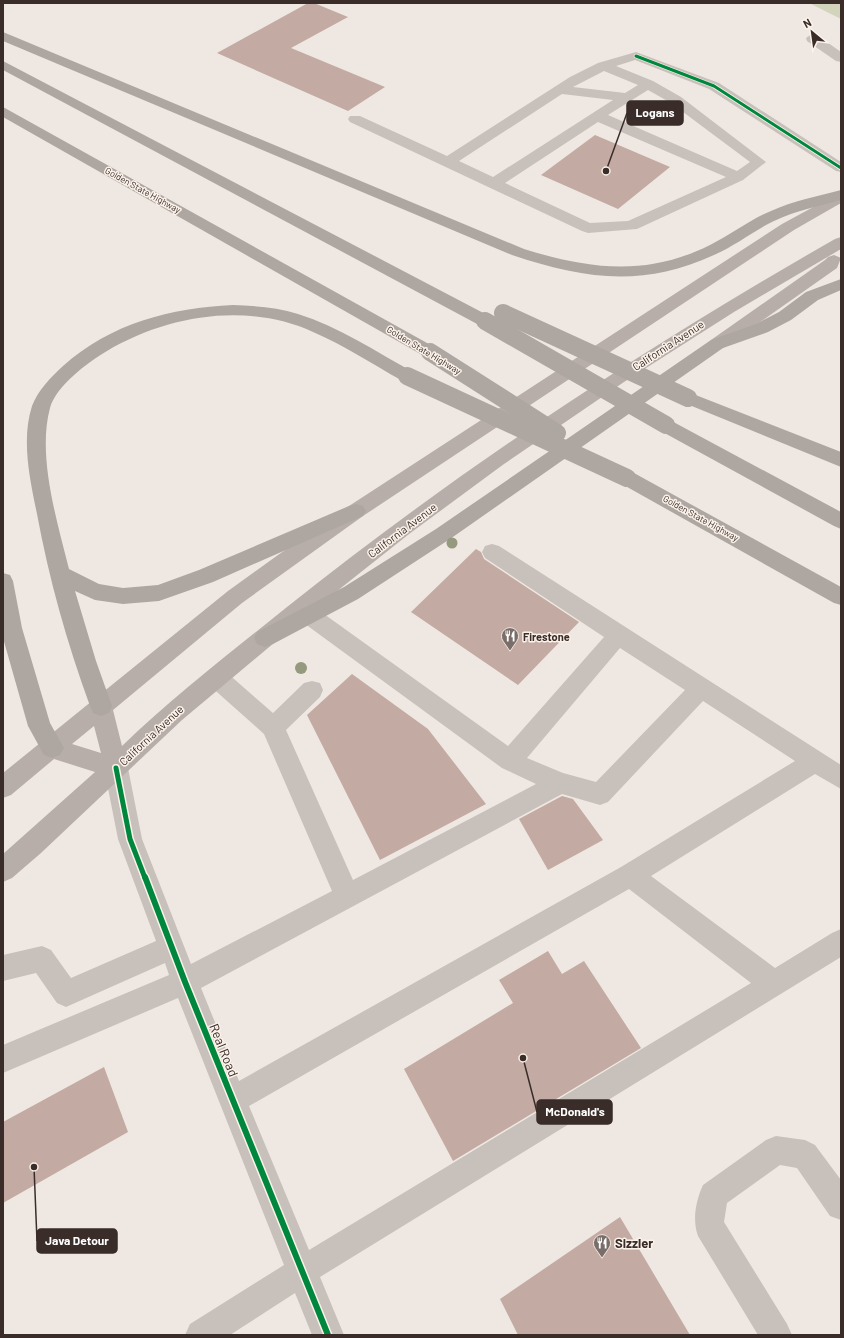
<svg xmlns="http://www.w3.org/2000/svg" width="844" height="1338" viewBox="0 0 844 1338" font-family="Barlow,sans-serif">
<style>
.green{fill:#d2d4bc}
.building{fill:#c3aaa3}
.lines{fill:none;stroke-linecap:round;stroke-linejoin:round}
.minor{fill:#c8c0bb;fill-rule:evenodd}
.major{fill:#b7aeaa;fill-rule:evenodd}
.highway{fill:#aea6a1;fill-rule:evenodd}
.highway-bridge{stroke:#aea6a1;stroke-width:18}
.cycleway-far2-casing{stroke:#fbf2ea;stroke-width:4.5}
.cycleway-far1-casing{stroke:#fbf2ea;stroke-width:8}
.cycleway-casing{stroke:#fbf2ea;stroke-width:9}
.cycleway-far2{stroke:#00873e;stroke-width:3}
.cycleway-far1{stroke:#00873e;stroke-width:5}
.cycleway{stroke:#00873e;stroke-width:6}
.tree{fill:#95997d}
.labels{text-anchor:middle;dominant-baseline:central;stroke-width:3;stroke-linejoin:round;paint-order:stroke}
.far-street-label{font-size:9px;fill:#392c29;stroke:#fbf2ea}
.street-label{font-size:11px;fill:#392c29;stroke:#fbf2ea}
.poi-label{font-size:11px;font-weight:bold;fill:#392c29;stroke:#fbf2ea;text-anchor:start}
.near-street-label{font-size:13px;fill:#392c29;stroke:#fbf2ea}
.near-poi-label{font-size:13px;font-weight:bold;fill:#392c29;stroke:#fbf2ea;text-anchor:start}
.leader{fill:none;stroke:#392c29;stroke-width:1.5}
.callout-dot{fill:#392c29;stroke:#fbf2ea;stroke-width:1.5}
.callout{fill:#392c29;stroke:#392c29;stroke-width:1.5}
.callout-label{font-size:12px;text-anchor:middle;font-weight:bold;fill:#fff}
</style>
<rect width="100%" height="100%" fill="#efe8e2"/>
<path class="green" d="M809,3H841V19Z"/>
<g class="building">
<path d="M308,3H314L348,17L291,48L385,87L348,111L217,53Z"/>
<path d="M595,135L670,167L618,209L541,175Z"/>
<path d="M476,549L481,552L484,559L579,622L518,685L411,612Z"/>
<path d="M352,674L428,729L486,804L380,860L307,715Z"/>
<path d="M562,796L573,799L603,840L548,870L519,819Z"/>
<path d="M548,951L562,974L584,961L641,1048L453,1161L404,1069L513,1003L499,980Z"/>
<path d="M104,1067L128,1132L3,1203V1122Z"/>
<path d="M620,1217L690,1335H518L500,1299Z"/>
</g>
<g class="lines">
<g class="minor">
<path d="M812,34L817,35L841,52V62L836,61L807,41L806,38Z"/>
<path d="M636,52L719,83L841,162V172L836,171L709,89L635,60L616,66L653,81L681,97L766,162L743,180L637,229L588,233L582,231L350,122L348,119L350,116H360L447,156L570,77L598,63ZM604,71L638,85L625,93L573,87ZM648,90L671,103L750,162L737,171L608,115ZM562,94L613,100L493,177L459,161ZM598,122L726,177L628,221L590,223L505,183Z"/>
<path d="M492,544L499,546L841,765V789L815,774L651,876L775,968L832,933L841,929V957L320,1277L344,1335H312L295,1293L230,1335H185L190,1324L284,1265L178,998L3,1073V1045L169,975L165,963L66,1007L57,1003L36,973L3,981V955L42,946L51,950L71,978L156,941L118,839L104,768L108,761L116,758L124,761L128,768L142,839L191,964L332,891L264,734L209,685L206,678L209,671L217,669L225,671L273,713L304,683L312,681L320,683L323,690L320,697L286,730L353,880L536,784L502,768L301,621L298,615L301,609L309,606L317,609L508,746L604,637L485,558L482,552L485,546ZM620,648L685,690L596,782L563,773L527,758ZM703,701L795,761L621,867L239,1081L201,988L562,794L600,805L608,802ZM629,889L751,983L309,1250L249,1106Z"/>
<path d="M776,1136L805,1140L815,1145L841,1180V1220L830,1216L797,1168L780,1165L727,1203L724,1222L787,1324L792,1335H758L698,1236C692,1220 696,1200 703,1185L766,1140Z"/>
</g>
<g class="major">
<path d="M841,192V203L794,230L363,516L242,603L113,710L122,746C174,696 231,652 287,607C460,469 644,348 835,239L841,237V249L734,312L624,382L504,464L409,534L317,607L182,720L41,853L12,878L3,882V854L95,772L54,759L11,795L3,798V773L228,591L278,555L349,506L782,224ZM94,726L101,753L72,744Z"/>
<path d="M834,255L841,258L837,268L723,348L717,350L711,348L708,344L711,340L825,260L828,257Z"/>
</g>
<g class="highway">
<path d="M3,32L524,249C589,269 646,277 710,245C731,235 749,220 771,211C793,201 818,196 841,190V200C819,206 795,211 774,221C753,231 735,246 714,255C642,288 584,279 512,255L3,41Z"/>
<path d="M3,61L491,317L493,321L491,325L485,326L479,325L3,70Z"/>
<path d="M3,107L436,348L439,352L436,356L430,358L424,356L3,117Z"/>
<path d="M841,279V290L818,300L791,320L768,332L723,348L450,539L358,599L273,644L265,647L257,644L254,638L257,632L344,587L436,529L711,340L756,324L779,312L806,292Z"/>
<path d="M233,305C255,306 277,307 298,314C339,327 375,351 413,372L416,376L413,380L407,382L401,380C372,364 344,345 313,332C247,302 168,315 107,351C88,362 56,386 50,408C37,456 57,521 69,569L99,584L123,588L158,585L199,570L349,506L356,504L363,506L366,511L363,516L213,582L159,601L123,604L95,600L75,591L96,661L112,706L109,713L101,716L93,713L90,706C67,643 49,579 37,514C30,480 21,440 32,406C38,390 51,377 63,366C111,323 171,308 233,305Z"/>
<path d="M688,392L841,452V467L682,402L679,398L682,394Z"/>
<path d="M666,418L841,512V529L834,526L659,430L657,425L659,420Z"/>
<path d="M627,471L634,473L841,587V605L834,603L620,483L617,478L620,473Z"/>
<path d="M3,573L10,575L13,581L22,628L50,723L64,748L60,755L52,758L44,755L28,726L3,638Z"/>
</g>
<g class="highway-bridge">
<path d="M503,313L688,398"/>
<path d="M485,321L666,425"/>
<path d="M430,352L557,433"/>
<path d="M407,376L627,478"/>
</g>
<g class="cycleway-far2-casing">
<path id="cycleway-far2" d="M636,56L714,86L841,168"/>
</g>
<g class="cycleway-far1-casing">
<path id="cycleway-far1" d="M116,768L130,839L145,878"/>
</g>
<g class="cycleway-casing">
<path id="cycleway" d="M145,877L185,982L328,1335"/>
</g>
<use href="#cycleway-far2" class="cycleway-far2"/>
<use href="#cycleway-far1" class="cycleway-far1"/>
<use href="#cycleway" class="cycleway"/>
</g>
<g class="tree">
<circle cx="452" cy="543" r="5.5"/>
<circle cx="301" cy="668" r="6"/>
</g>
<defs>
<g id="restaurant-pin" transform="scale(0.9)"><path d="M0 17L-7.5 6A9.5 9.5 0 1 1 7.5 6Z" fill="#796e6a" stroke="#fbf2ea"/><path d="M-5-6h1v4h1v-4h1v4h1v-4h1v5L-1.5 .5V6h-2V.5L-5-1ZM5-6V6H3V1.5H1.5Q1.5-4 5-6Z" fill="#fff"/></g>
</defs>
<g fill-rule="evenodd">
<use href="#restaurant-pin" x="510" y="636"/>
<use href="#restaurant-pin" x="602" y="1243"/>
</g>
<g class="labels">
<g class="far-street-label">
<text transform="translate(143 190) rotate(29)">Golden State Highway</text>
<text transform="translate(424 350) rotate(31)">Golden State Highway</text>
<text transform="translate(701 518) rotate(29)">Golden State Highway</text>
</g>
<g class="street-label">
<text transform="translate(668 345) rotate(-33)">California Avenue</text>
<text transform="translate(402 530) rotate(-37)">California Avenue</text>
<text transform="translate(151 735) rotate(-43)">California Avenue</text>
</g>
<g class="poi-label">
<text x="523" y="636">Firestone</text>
</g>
<g class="near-street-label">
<text transform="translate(224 1050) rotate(68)">Real Road</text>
</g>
<g class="near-poi-label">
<text x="615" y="1243">Sizzler</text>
</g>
</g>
<path class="leader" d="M606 171L627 113M523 1058L537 1112M34 1167L37 1241"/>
<g class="callout-dot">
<circle cx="606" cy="171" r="4"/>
<circle cx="523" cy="1058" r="4"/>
<circle cx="34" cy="1167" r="4"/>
</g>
<g class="callout">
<rect x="627" y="101" width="56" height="24" rx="4"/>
<rect x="537" y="1100" width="75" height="24" rx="4"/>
<rect x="37" y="1229" width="80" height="24" rx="4"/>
</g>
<g class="callout-label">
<text x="655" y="117">Logans</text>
<text x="575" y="1116">McDonald's</text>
<text x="77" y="1245">Java Detour</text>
</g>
<rect width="844" height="1338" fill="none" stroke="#392c29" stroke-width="8"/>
<g transform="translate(812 32) rotate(331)" stroke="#fbf2ea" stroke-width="3" paint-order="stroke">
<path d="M0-3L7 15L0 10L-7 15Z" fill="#392c29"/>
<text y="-6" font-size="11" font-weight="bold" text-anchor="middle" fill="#392c29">N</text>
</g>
</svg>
